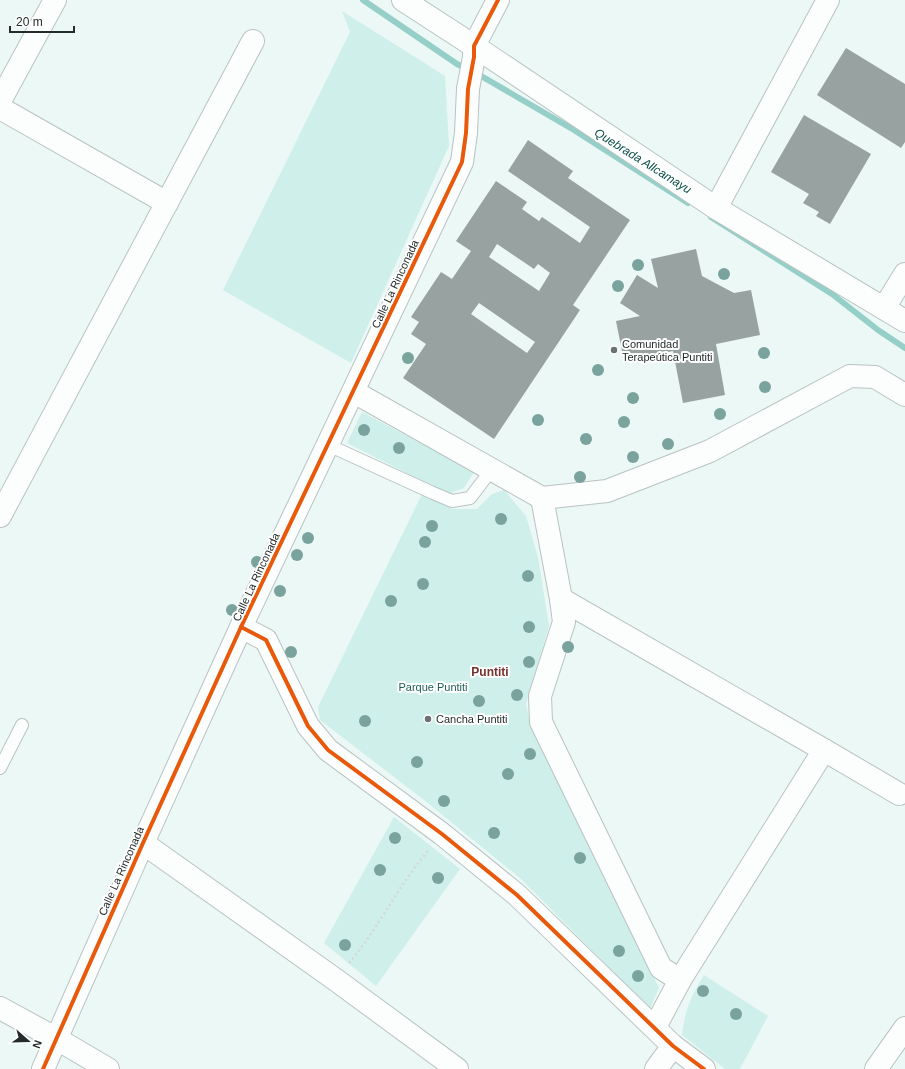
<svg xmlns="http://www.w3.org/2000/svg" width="905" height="1069" viewBox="0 0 905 1069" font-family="Arial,sans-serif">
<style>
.green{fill:#cfefea}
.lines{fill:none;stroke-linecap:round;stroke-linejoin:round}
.stream{stroke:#96cfc7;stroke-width:6}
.building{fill:#98a2a0;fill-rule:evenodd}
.service-casing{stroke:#b9c3c1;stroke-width:14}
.minor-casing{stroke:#b9c3c1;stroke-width:24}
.tertiary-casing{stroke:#b9c3c1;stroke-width:24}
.path{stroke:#d4d8d7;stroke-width:2.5;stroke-dasharray:2 3;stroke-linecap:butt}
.service{stroke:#fcfefe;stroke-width:12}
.minor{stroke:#fcfefe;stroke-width:22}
.tertiary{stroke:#fcfefe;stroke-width:22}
.cycleway-casing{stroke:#fff;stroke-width:6}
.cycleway{stroke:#e8590c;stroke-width:4}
.tree{fill:#7aa39e}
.poi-dot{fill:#6a7372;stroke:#fff;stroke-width:1.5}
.labels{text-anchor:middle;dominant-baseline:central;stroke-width:4;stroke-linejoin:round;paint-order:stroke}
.street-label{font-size:11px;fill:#242c2b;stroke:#fff}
.poi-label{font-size:11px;fill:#242c2b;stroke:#fff;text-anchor:start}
.park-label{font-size:11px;fill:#1e5d56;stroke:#fff}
.water-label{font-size:12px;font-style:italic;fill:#064c46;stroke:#fff}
.neighbourhood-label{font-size:12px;font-weight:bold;fill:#76302d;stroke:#fff}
</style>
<rect width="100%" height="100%" fill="#ebf8f6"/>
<g class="green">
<path d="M342,11L445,76L449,146L351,363L223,290L350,32Z"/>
<path d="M362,412L474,472L464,488L448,494L347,443Z"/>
<path d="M504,490L526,516L538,557L549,626L526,704L532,730L659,988L650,1009L520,878L424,800L320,720L318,707L422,494L452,509H477L492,494Z"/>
<path d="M394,817L460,869L376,986L324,943Z"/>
<path d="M704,975L768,1016L740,1069H725L682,1035C685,1010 691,996 704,975Z"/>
</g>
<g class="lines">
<g class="stream">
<path d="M363,0L457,64L467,69"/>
<path d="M476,73L574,130L688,203"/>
<path d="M711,217L832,294L878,330L905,348"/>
</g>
</g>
<g class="building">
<path d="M846,48L905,84V142L901,148L817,95Z"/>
<path d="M804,115L871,154L830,224L816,216L819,212L803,203L809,194L771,172Z"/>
<path d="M528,140L573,171L568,178L630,220L573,305L580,310L494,439L403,378L426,344L411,334L419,322L411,317L441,272L452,279L471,251L456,241L496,181L527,202L522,209L539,221L542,217L580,243L590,227L508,171ZM497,244L534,269L538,264L550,273L539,291L489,257ZM479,303L535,342L527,353L471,314Z"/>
<path d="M696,249L702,276L734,293L751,290L760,335L716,344L725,395L683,403L673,351L624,361L616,321L640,316L620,303L637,275L658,288L651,259Z"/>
</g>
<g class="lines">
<g class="service-casing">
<g id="service">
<path d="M328,445L433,493L452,501L470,498L492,469"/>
<path d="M0,768L22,725"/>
</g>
</g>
<g class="minor-casing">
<g id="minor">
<path d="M403,0L474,46L716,208L905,321"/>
<path d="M468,89L474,57V46"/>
<path d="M0,101L55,0"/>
<path d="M0,108L167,203"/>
<path d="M716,208L828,0"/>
<path d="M884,308L905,274"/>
<path d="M354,392L542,498L607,491L710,451L850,376L875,377L905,395"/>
<path d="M542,498L561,599L564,622L540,696L541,722L661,968L680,980"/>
<path d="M0,516L253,41"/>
<path d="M561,599L824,750L899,794"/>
<path d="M241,627L266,640L308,726L328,750L442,834L517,895L673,1046L704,1069"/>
<path d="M143,843L336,980L457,1069"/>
<path d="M0,1008L57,1039L108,1069"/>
<path d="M655,1027L680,980L824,750"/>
<path d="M656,1069L673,1046"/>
<path d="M876,1069L905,1028"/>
</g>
</g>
<g class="tertiary-casing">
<g id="tertiary">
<path d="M474,46L498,0"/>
<path d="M43,1069L143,843L241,627L462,162L466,133L468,89"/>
</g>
</g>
<path class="path" d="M349,963C379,928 398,885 429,850"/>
<use href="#service" class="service"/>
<use href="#minor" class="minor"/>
<use href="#tertiary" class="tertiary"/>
<g class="cycleway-casing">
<g id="cycleway">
<path d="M241,627L266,640L308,726L328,750L442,834L517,895L673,1046L704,1069"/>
<path d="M43,1069L143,843L241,627L462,162L466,133L468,89L474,57V46L498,0"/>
</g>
</g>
<use href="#cycleway" class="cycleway"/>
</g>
<g class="tree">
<circle cx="638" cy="265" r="6"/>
<circle cx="724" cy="274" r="6"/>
<circle cx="618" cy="286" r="6"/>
<circle cx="764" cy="353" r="6"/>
<circle cx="408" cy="358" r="6"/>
<circle cx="598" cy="370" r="6"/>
<circle cx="765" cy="387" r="6"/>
<circle cx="633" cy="398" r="6"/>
<circle cx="720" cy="414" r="6"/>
<circle cx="538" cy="420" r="6"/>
<circle cx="624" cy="422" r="6"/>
<circle cx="364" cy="430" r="6"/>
<circle cx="586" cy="439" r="6"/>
<circle cx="668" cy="444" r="6"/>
<circle cx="399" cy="448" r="6"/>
<circle cx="633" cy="457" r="6"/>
<circle cx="580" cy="477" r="6"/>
<circle cx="501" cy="519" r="6"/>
<circle cx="432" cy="526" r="6"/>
<circle cx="308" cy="538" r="6"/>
<circle cx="425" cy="542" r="6"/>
<circle cx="297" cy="555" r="6"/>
<circle cx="257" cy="562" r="6"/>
<circle cx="528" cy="576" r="6"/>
<circle cx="423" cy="584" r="6"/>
<circle cx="280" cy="591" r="6"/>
<circle cx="391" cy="601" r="6"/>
<circle cx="232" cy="610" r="6"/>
<circle cx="529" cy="627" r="6"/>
<circle cx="568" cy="647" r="6"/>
<circle cx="291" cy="652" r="6"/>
<circle cx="529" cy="662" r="6"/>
<circle cx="517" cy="695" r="6"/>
<circle cx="479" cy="701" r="6"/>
<circle cx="365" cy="721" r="6"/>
<circle cx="530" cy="754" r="6"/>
<circle cx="417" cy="762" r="6"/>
<circle cx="508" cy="774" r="6"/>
<circle cx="444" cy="801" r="6"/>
<circle cx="494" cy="833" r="6"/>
<circle cx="395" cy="838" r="6"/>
<circle cx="580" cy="858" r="6"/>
<circle cx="380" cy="870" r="6"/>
<circle cx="438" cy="878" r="6"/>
<circle cx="345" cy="945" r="6"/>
<circle cx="619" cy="951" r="6"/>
<circle cx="638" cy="976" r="6"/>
<circle cx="703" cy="991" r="6"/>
<circle cx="736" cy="1014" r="6"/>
</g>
<g class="poi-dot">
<circle cx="614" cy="350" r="4"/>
<circle cx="428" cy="719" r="4"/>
</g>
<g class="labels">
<g class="street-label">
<text transform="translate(395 284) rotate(-65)">Calle La Rinconada</text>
<text transform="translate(256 577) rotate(-65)">Calle La Rinconada</text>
<text transform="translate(121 871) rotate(-66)">Calle La Rinconada</text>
</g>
<g class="poi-label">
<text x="622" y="344">Comunidad<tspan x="622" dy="13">Terapeútica Puntiti</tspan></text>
<text x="436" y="719">Cancha Puntiti</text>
</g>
<g class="park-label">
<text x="433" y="687">Parque Puntiti</text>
</g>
<g class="water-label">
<text transform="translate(643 161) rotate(32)">Quebrada Allcamayu</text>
</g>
<g class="neighbourhood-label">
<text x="490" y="672">Puntiti</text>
</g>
</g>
<g transform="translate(28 1041) rotate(110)" stroke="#ffffff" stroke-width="3" paint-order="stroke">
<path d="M0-3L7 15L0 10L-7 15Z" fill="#242c2b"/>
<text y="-6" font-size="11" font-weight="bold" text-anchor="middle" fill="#242c2b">N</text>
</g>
<path d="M10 26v6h64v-6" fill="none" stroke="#242c2b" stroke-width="2"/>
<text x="16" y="26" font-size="12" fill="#242c2b" stroke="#ffffff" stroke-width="3" paint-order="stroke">20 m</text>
</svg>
